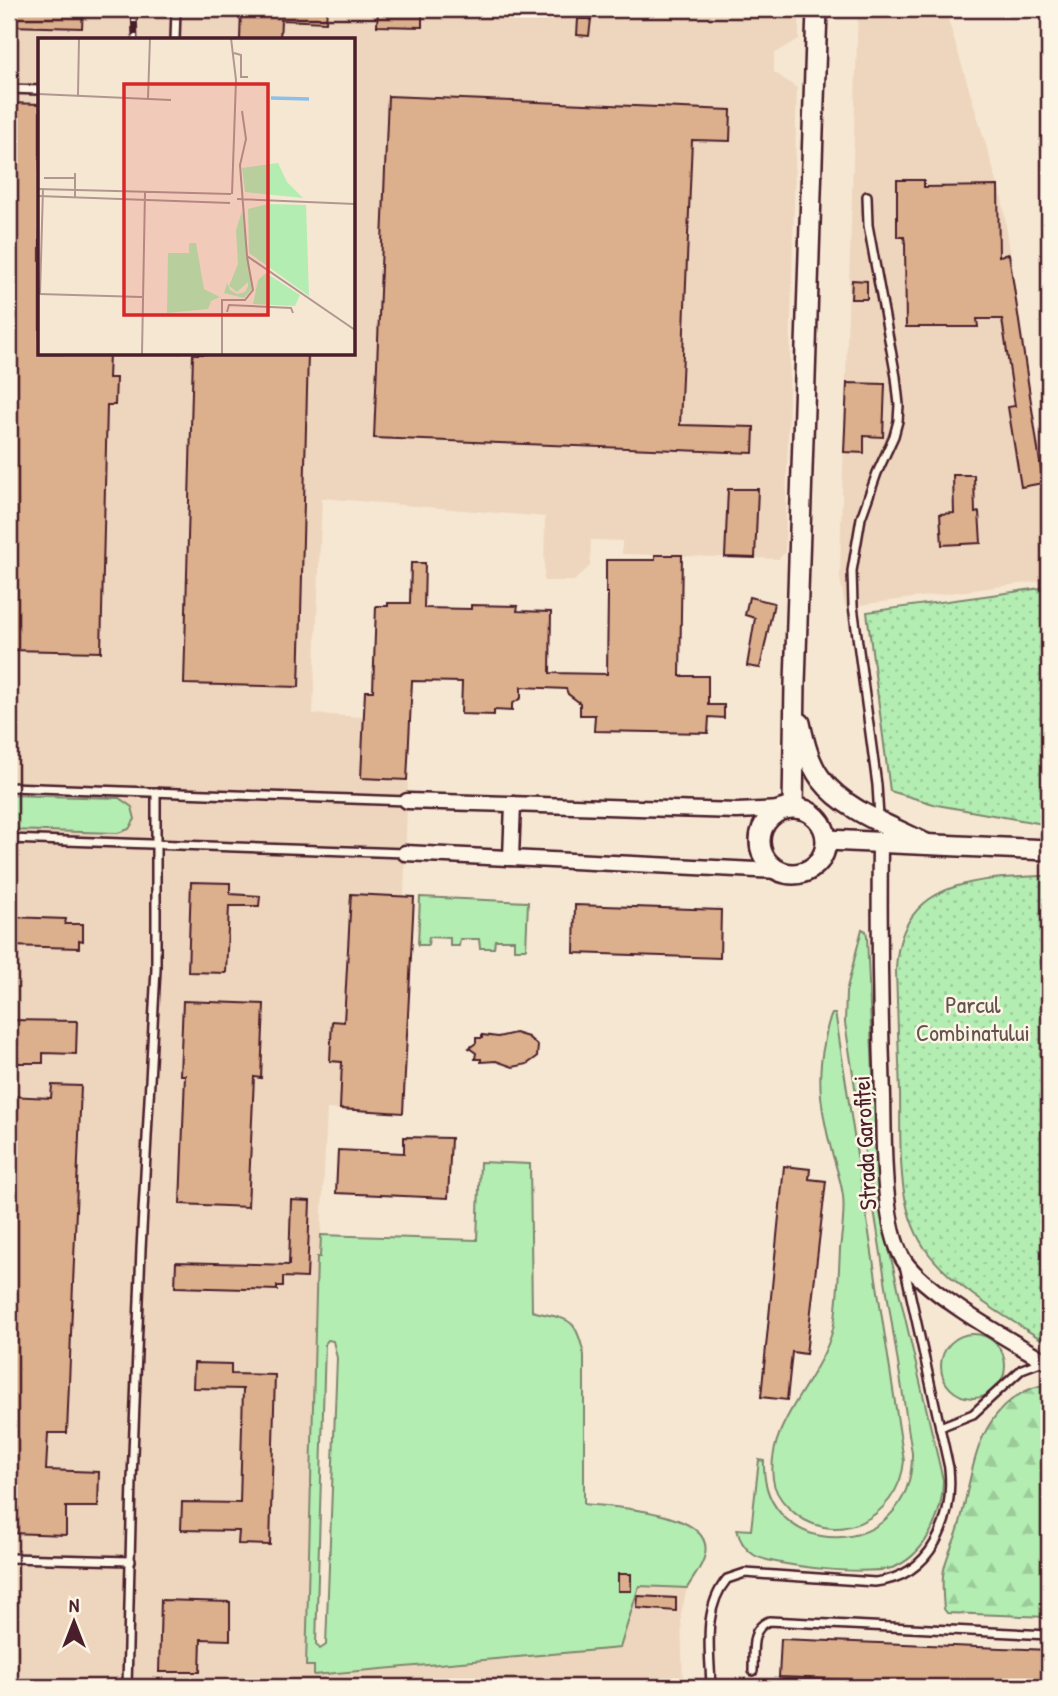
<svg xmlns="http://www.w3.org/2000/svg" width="1058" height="1696" viewBox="0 0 1058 1696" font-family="'Patrick Hand',sans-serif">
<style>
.built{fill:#eed6be;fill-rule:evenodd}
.grass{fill:#b3edb2;stroke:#7e866e;stroke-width:2;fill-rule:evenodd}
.forest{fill:url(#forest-firs);stroke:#7e866e;stroke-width:2}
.park{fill:url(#park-dots);stroke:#7e866e;stroke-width:2}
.building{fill:#dcb08d;stroke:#4a1f2b;stroke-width:2}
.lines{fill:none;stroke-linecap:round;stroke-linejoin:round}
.service-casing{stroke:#4a1f2b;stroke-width:12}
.minor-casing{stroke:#4a1f2b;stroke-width:19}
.tertiary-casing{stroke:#4a1f2b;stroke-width:24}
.service{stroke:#fcf5e5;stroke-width:7}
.minor{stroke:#fcf5e5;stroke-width:14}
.tertiary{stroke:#fcf5e5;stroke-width:19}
.rail-casing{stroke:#4a1f2b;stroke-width:7}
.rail{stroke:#fcf5e5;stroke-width:4.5;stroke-dasharray:13;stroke-linecap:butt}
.labels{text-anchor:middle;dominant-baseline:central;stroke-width:5;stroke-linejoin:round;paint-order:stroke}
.park-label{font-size:24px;fill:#64524d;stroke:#fcf5e5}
.street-label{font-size:24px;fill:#4a1f2b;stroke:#fcf5e5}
.inset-river{fill:none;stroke:#8cc0e9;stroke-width:3.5}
.inset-road{fill:none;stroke:#b19790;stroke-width:2}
.view{fill:#d62828;fill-opacity:0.15;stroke:#d62828;stroke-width:3.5}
.inset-edge{fill:none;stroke:#4a1f2b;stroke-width:3.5}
</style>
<defs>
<pattern id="forest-firs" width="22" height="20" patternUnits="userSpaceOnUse" patternTransform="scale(1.75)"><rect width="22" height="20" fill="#b3edb2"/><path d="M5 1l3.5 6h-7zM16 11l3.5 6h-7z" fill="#9bcb99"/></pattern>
<pattern id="park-dots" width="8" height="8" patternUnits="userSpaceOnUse" patternTransform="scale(1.75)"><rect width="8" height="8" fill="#b3edb2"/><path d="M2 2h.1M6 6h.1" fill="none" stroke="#9bcb99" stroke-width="1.8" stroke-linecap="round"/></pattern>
</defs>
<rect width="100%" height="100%" fill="#f6e7d3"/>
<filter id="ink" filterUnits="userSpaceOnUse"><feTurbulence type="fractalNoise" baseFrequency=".0143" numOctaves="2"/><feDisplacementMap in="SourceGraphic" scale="14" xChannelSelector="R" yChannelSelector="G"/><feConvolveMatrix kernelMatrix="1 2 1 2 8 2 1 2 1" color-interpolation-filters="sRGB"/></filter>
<g filter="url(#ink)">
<g class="built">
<path d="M9,9H799V39L774,54V72L797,88L785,553L778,559L622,554V541L591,540L590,566L574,581H544L545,517L322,498L313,714L364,717L365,691L411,693L404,896L414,897L403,1113L327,1109L320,1257L317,1258L306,1666H314V1674L619,1648L639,1585L687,1588L681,1614L683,1687H9ZM40,40H354V354H40Z"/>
<path d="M858,9H945L1002,198L1046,492H1049V580L845,607L840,578L841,525Z"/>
</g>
<g class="grass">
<path d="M9,795L119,798L132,807L135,819L129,829L118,833L9,830Z"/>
<path d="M420,897L528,902L526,949H514V940H495L494,948H480L479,939H460L459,946H450V938L429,937L428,945H418Z"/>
<path d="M862,929L866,931L867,936L878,1189L889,1249L943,1480C943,1513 928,1551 897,1566C877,1577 774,1567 754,1555C745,1549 739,1539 737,1529L751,1530L759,1460L764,1461C760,1563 914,1565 912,1453L845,1023L846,992Z"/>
<path d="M832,1014H835L836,1018L904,1461C899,1519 831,1552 788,1507C780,1499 774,1490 773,1479C765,1419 828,1375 835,1318C838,1295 839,1272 840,1249C842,1231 845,1213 843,1196C841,1180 835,1164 831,1149C822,1114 816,1080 824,1044C826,1034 827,1023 832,1014Z"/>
<path d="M480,1162L530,1164L532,1311C569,1321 575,1314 584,1355V1504C612,1507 714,1511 705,1554C703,1566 693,1578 687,1588L639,1586L620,1648L314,1675V1666H306L317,1257H320L321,1235L477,1240ZM328,1340L333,1341L337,1358L326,1645L320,1649L316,1644L325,1344ZM618,1574H631V1591H618Z"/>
<circle cx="973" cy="1366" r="32"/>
</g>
<path class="forest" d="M1049,1385V1617L947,1613L944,1609C943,1598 942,1587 943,1576C944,1560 953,1545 958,1530C972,1483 971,1429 1014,1398C1025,1390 1036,1385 1049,1385Z"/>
<g class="park">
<path d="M1049,587V825L937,805L890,791L867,612Z"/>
<path d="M1049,876V1344C1010,1319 958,1291 929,1254C895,1211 901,1146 900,1094C899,1053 897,1011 896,970C899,879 978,878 1049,876Z"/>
</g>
<g class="building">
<path d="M9,9H83L82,28L9,26Z"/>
<path d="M241,9H327L326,22L281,20L280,40H240Z"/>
<path d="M378,9H422V27L377,26Z"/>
<path d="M578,19H591L589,36L577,35Z"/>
<path d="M388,96L731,110L730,141L692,140L680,425L754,427L753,453L374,438Z"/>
<path d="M9,103L40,104V354H109L108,378H116L115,405H107L101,652L9,650Z"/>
<path d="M897,180H924V187L998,186L999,256L1009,254L1043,483L1021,487L1008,407L1015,406L1002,319H977L978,327H906L905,243L904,237H897Z"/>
<path d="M852,280L867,281V299H851Z"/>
<path d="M193,354H308L299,687L184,684Z"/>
<path d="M847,383L885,384L883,437L864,436V453L844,452Z"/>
<path d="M953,475H974L975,513L979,512L981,543L942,545L940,514L954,513Z"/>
<path d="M728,489H758L755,558L725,557Z"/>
<path d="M655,555H682L680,676H708V705H724V718L709,717L708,733L594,731L595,715H580V703L568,694L566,689L521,687V698L512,704V711L494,710V715L461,714L462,682L412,681L407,780L361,778L365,691H373L376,606H388V603H410L411,563H425L424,608L471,609V605L518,606L517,611L551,612L550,673L607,674L608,593H606V560H655Z"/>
<path d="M749,597L774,603L760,668L747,666L755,618L745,615Z"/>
<path d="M191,882L230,883V894L260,896L259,906H229L226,973L188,972Z"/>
<path d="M351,894L414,897L403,1113L340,1109L342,1062L330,1061L332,1021L344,1022Z"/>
<path d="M575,905L721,910L720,958L574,953Z"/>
<path d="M9,917L66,919L65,924H83V941L79,940V948L9,946Z"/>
<path d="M183,1001L264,1004L261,1078L254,1077L248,1207L180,1204L185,1075H180Z"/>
<path d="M9,1020L77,1021L76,1054L43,1053V1063H9Z"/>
<path d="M515,1033L528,1037L538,1046L537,1057L527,1064L513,1067L496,1061L481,1062V1059H475L476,1053L469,1048L476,1043V1038H482V1035L498,1037Z"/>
<path d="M52,1085L81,1086L67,1433H48L46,1470L99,1472L98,1507H66V1535L9,1533V1096L51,1098Z"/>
<path d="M404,1137L451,1138L448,1198L336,1193L338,1150L404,1153Z"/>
<path d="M784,1166L810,1169L809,1179L826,1181L806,1354L792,1352L787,1400L761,1397Z"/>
<path d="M291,1200L310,1201L307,1278L283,1277V1286H277V1290L175,1287L176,1262L289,1265Z"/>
<path d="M194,1363L231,1364V1374L275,1375L270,1545L238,1544L239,1531L181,1530L182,1502L240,1503L243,1389L193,1388Z"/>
<rect x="618" y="1574" width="13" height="17"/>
<path d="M638,1596L676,1598V1611L637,1608Z"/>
<path d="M161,1600L230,1602V1640L201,1639L200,1672H159Z"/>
<path d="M781,1639L1049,1650V1687L779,1677Z"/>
</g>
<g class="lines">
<g class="service-casing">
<g id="service">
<path d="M175,40L176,9"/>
<path d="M9,89L40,90"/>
<path d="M867,196L868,225L896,377L899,405L898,421L894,436L877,473L861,518L852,571L853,606L877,785L879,817"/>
<path d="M9,787L407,801"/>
<path d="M9,839L405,853"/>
<path d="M940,1427L973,1414L1022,1369L1043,1361"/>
<path d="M9,1558L131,1561"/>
<path d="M753,1671C754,1652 749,1629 769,1621L1049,1635"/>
<path d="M127,1687L132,1480L141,1249L156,969V792"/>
<path d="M711,1687C710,1651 702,1609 727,1579L745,1573L875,1582C932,1576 954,1520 949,1468L904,1265"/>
</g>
</g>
<g class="minor-casing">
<g id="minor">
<path d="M407,801L737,811L783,809"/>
<path d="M880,842C879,927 880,1012 883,1097C884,1138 882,1224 903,1259C924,1293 1013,1342 1049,1363"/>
<path d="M405,853L779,871"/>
<path d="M511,858L513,804"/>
</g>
</g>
<g class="tertiary-casing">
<g id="tertiary">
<path d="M800,723C804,742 809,763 821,779C845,811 891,826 926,844"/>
<path d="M793,807L795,684L817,9"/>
<circle cx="793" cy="841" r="33"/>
<path d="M827,840L1049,850"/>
</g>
</g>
<use href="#service" class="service"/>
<use href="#minor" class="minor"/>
<use href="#tertiary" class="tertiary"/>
<g class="rail-casing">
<path id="rail" d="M134,9L135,40"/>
</g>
<use href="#rail" class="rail"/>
</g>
</g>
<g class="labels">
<g class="park-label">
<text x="973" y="1004">Parcul<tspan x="973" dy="28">Combinatului</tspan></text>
</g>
<g class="street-label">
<text transform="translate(864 1143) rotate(-93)">Strada Garofiței</text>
</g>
</g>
<g transform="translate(38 38)">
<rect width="317" height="317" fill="#f6e7d3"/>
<path d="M204,173L214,251L206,260L186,255L189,245L192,252L199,256L207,254L210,248V244L199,254L191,248L200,226L198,192ZM151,205H158L166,251L182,259L173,263L170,271L129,275L130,215H151Z" fill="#b3edb2"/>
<path d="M228,235L262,257L257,268L215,266L220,242Z" fill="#b3edb2"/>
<path d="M240,125L249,144L265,160L207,154L204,130ZM230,166L268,167L271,258L211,215L210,171Z" fill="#b3edb2"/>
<path class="inset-river" d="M233,60L271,61"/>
<path class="inset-road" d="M193,0L198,42L194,156M196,15L203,17V39H210M0,56L133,62M40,57L41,0M110,60L112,0M204,73L208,101L202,127L209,218L317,292M6,140H37M0,151L193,156M0,158L192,165M37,159V135M199,161L317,166M1,256L104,259M2,256L5,151M189,274L191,267L253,270L255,275M104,316L107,154M184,316V262H207L215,252L209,219"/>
<path class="view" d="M86,46H230V277H86Z"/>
<rect width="317" height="317" class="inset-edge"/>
</g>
<rect width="1058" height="1696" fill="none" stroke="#fcf5e5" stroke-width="35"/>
<rect x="18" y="18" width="1023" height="1661" fill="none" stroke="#4a1f2b" stroke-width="2.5" filter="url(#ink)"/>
<g transform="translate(74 1622)" stroke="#fcf5e5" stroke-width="5" paint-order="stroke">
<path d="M0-5L12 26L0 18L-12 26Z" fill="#4a1f2b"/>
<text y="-10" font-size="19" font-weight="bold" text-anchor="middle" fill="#4a1f2b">N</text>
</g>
</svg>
